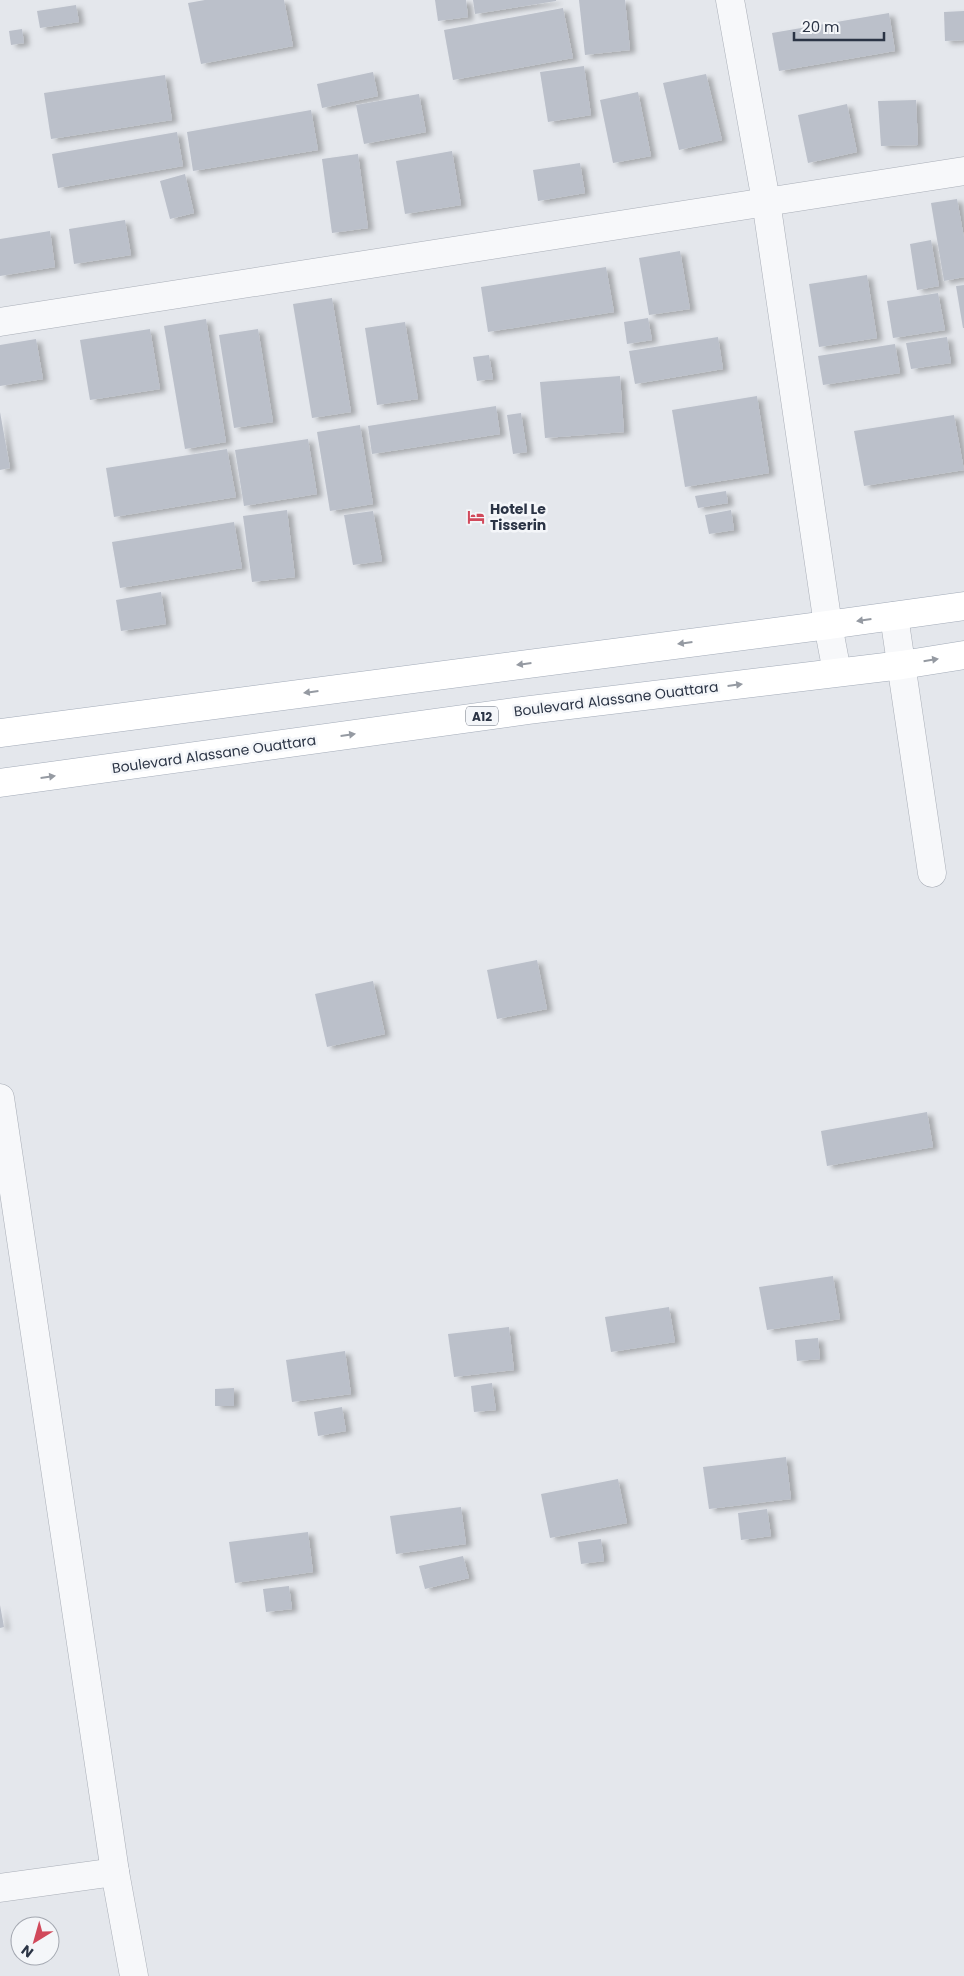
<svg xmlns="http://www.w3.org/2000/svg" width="964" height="1976" viewBox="0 0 964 1976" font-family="Poppins,sans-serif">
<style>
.building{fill:#bbc0ca;filter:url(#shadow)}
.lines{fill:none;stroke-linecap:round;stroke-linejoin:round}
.minor-casing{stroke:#a9aeb7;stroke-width:29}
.major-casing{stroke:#a3abb8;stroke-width:29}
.minor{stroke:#f7f8fa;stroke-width:28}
.major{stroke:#fff;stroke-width:28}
.oneway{fill:#959aa2}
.labels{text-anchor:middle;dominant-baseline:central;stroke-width:5;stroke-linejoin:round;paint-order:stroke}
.shield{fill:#f4f6f9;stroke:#676e7b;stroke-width:1}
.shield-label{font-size:12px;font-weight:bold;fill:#2b3445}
.poi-label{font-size:14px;font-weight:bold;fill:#2b3445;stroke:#f4f6f9;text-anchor:start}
.street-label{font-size:14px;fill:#2b3445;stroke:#f4f6f9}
</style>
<defs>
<filter id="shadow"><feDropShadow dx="5.5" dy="3" stdDeviation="2.5" flood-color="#0004"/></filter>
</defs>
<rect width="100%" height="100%" fill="#e4e7ec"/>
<g class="building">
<path d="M205,0H284L293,46L201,64L188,3Z"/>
<path d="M435,0H466L468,17L438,21Z"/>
<path d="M473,0H556V1L475,14Z"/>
<path d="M579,0H625L630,50L585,55Z"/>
<path d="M76,5L79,22L40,28L37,11Z"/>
<path d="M563,8L573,58L453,80L444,30Z"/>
<path d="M964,11V40L945,41L944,12Z"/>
<path d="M889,13L895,51L779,71L772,33Z"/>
<path d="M22,29L24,43L11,45L9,31Z"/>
<path d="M584,66L591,115L548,122L540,72Z"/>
<path d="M373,72L378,96L322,108L317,84Z"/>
<path d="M706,74L722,140L679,150L663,83Z"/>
<path d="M165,75L172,120L51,139L44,93Z"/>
<path d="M638,92L651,156L613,163L600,100Z"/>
<path d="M419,94L426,132L364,144L356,105Z"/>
<path d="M916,100L918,145L881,146L878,101Z"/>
<path d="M847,104L857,152L808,163L798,115Z"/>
<path d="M311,110L318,150L193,171L187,132Z"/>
<path d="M177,132L183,166L58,188L52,154Z"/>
<path d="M452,151L461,205L405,214L396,161Z"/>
<path d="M358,154L368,228L332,233L322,159Z"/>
<path d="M580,163L585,193L538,201L533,170Z"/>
<path d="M185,174L194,213L170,219L160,181Z"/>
<path d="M957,199L964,238V277L944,281L931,203Z"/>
<path d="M125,220L131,255L74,264L69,229Z"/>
<path d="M50,231L55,267L0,276V239Z"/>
<path d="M931,240L939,286L917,290L910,244Z"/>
<path d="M680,251L690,309L649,315L639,258Z"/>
<path d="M606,267L614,312L488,332L481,287Z"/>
<path d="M867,275L877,338L819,347L809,284Z"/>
<path d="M964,285V328H963L956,286Z"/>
<path d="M938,293L945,330L893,338L887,301Z"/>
<path d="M332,298L351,412L312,418L293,304Z"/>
<path d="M648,318L652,340L627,344L624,322Z"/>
<path d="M206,319L226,442L185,449L164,326Z"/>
<path d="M405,322L418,399L377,405L365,328Z"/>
<path d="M150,329L160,389L90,400L80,340Z"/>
<path d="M258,329L273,422L234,428L219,335Z"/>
<path d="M718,337L723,369L635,384L629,351Z"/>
<path d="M947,337L951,363L911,369L906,343Z"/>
<path d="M36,339L43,379L0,386V345Z"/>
<path d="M895,344L900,373L823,385L818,356Z"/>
<path d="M489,355L493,379L477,381L473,357Z"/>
<path d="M620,376L624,432L545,438L540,382Z"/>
<path d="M757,396L769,473L685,487L672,410Z"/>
<path d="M496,406L500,434L372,454L368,426Z"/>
<path d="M0,412L10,468L0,470Z"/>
<path d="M521,413L527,452L513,454L507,415Z"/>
<path d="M954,415L964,470L864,486L854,431Z"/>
<path d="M360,425L373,504L330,511L317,432Z"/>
<path d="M308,439L317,494L244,506L235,450Z"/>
<path d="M227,449L236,497L114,517L106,468Z"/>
<path d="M726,491L728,503L698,508L695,496Z"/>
<path d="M287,510L295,577L252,582L243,516Z"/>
<path d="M731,510L734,530L709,534L705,515Z"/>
<path d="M373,511L382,561L353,565L344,515Z"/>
<path d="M234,522L242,568L120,588L112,542Z"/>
<path d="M161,592L166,624L121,631L116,600Z"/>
<path d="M537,960L547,1009L497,1019L487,970Z"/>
<path d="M373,981L385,1034L327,1047L315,994Z"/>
<path d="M927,1112L933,1147L827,1166L821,1131Z"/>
<path d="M833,1276L840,1319L767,1330L759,1287Z"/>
<path d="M669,1307L675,1342L611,1352L605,1317Z"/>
<path d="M509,1327L514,1370L454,1377L448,1334Z"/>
<path d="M818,1338L820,1359L797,1361L795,1340Z"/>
<path d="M345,1351L351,1394L292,1402L286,1360Z"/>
<path d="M492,1383L496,1410L474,1412L471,1386Z"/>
<path d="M234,1388V1406H215V1389Z"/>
<path d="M342,1407L346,1431L318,1436L314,1412Z"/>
<path d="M786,1457L791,1499L709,1509L703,1467Z"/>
<path d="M618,1479L627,1523L550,1538L541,1494Z"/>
<path d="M461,1507L466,1544L396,1554L390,1516Z"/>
<path d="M767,1509L771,1536L741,1540L738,1513Z"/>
<path d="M308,1532L313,1572L235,1583L229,1542Z"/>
<path d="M601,1539L604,1561L581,1564L578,1542Z"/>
<path d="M463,1556L469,1578L425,1589L419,1566Z"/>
<path d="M289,1586L292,1609L266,1612L263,1589Z"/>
<path d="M0,1605L4,1627L0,1628Z"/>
</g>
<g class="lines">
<g class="minor-casing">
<g id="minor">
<path d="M730,0L766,201L828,625L837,672"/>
<path d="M0,322L964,171"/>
<path d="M894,616L932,873"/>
<path d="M0,1098L115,1872L134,1976"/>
<path d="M0,1888L115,1872"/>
</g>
</g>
<g class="major-casing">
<g id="major">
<path d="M0,733L828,625L964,606"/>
<path d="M0,783L529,710L902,665L964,655"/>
</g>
</g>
<use href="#minor" class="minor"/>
<use href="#major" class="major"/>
</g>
<defs><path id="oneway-solid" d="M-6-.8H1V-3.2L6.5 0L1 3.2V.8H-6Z" transform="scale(1.25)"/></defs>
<g class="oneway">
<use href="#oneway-solid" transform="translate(864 620) rotate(172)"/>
<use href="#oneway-solid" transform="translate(685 643) rotate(173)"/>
<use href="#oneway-solid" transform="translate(931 660) rotate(-9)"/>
<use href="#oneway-solid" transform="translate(524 664) rotate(173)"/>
<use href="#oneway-solid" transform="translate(735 685) rotate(-7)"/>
<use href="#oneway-solid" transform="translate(311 692) rotate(173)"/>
<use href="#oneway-solid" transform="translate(348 735) rotate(-8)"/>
<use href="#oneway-solid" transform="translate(48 777) rotate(-8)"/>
</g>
<defs>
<g id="hotel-bare" transform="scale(1.35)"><path d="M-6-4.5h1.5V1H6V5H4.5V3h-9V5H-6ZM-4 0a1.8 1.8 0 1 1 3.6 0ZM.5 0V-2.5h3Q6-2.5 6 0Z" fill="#d1495b" stroke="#f4f6f9" stroke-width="2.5" paint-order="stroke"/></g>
</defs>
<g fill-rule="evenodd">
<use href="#hotel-bare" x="476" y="517"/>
</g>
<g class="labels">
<rect class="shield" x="466" y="706.5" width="32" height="19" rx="4"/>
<g class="shield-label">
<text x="482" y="716">A12</text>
</g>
<g class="poi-label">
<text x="490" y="509">Hotel Le<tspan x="490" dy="16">Tisserin</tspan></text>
</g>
<g class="street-label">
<text transform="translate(616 699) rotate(-7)">Boulevard Alassane Ouattara</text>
<text transform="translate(214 754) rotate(-8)">Boulevard Alassane Ouattara</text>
</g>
</g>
<g transform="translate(35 1941) rotate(217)"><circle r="24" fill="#f4f6f9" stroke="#a4a8b1"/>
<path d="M0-4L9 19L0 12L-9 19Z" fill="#d1495b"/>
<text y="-8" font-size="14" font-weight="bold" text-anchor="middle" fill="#2b3445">N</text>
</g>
<path d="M794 32v8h90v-8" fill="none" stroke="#2b3445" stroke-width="2.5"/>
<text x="802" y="32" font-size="15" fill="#2b3445" stroke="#f4f6f9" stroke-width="4" paint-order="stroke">20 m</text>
</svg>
